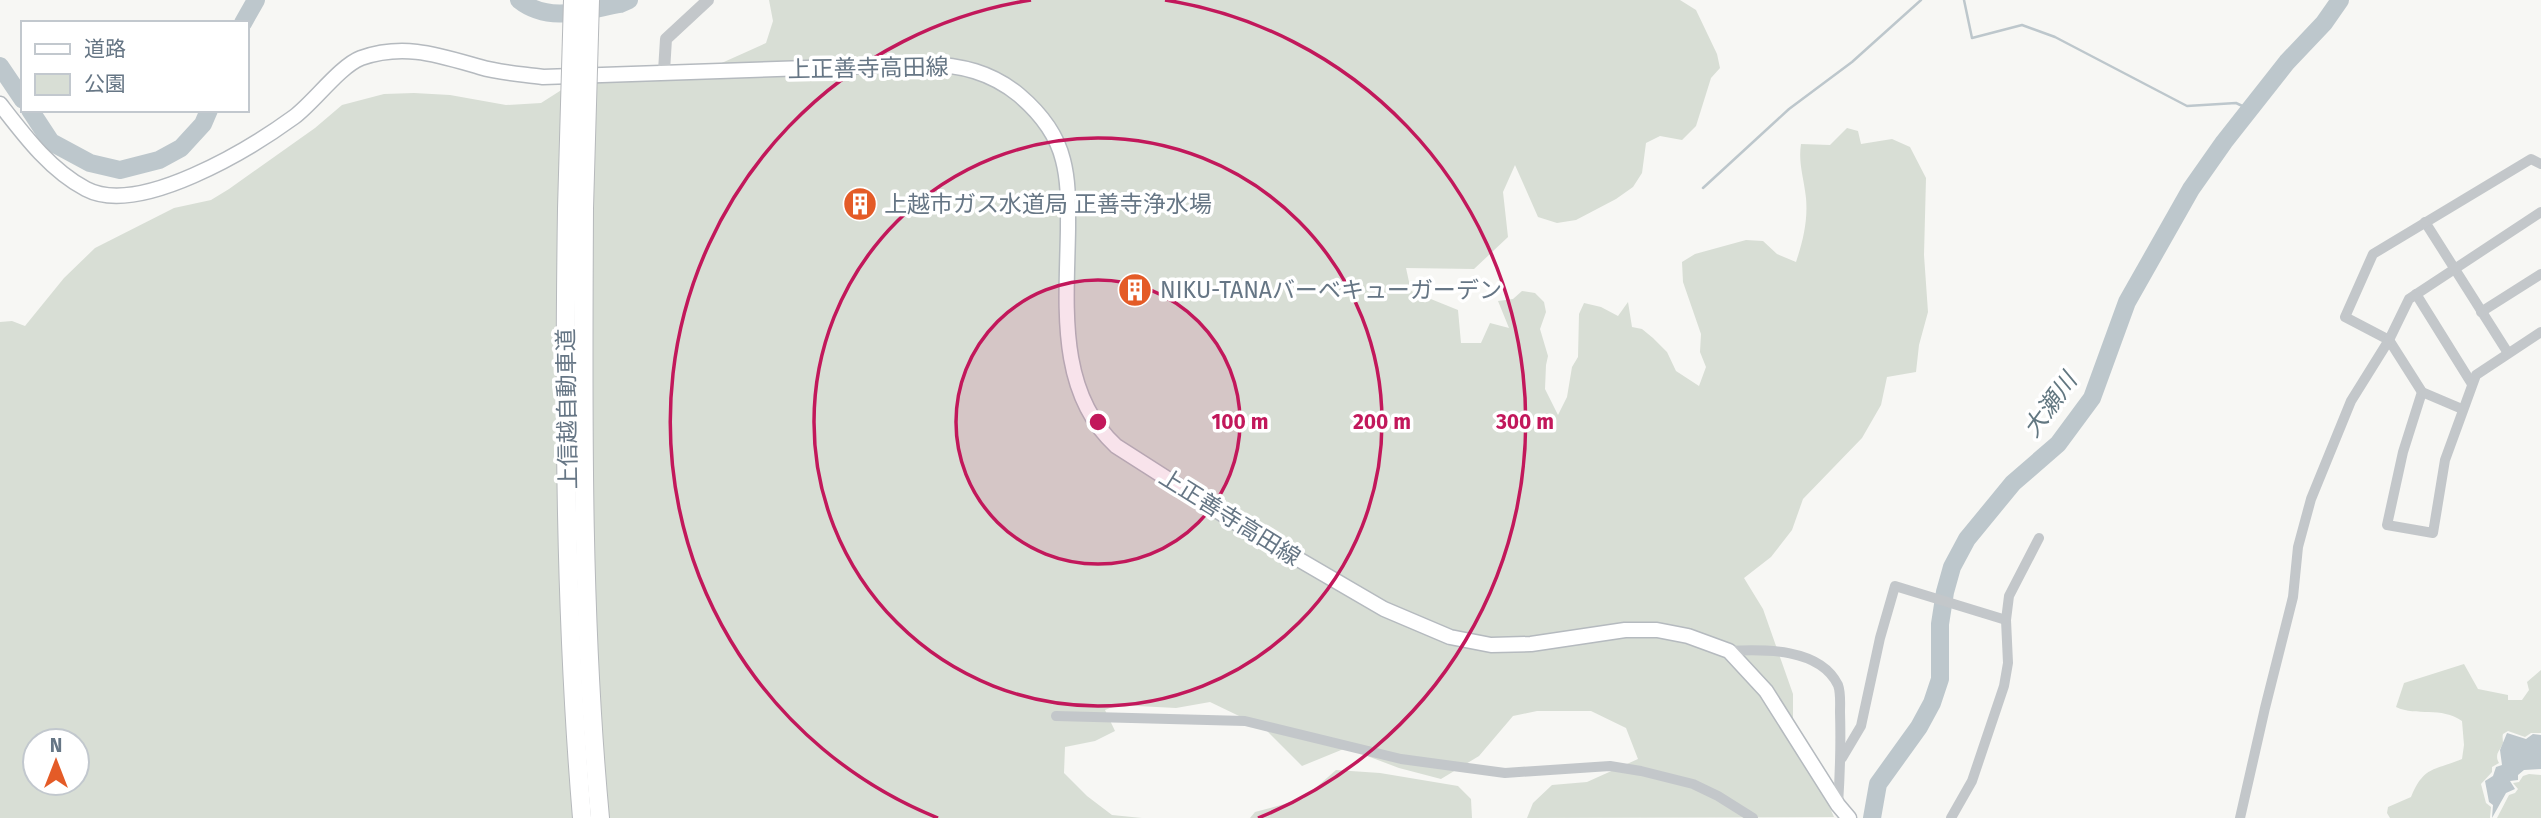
<svg xmlns="http://www.w3.org/2000/svg" width="2541" height="818" viewBox="0 0 2541 818" font-family="'Fira Sans','Noto Sans JP',sans-serif">
<style>
.green{fill:#d8ded5;fill-rule:evenodd}
.water{fill:#bdc7cc}
.lines{fill:none;stroke-linecap:round;stroke-linejoin:round}
.stream{stroke:#bdc7cc;stroke-width:2.5}
.river{stroke:#bdc7cc;stroke-width:18}
.secondary-casing{stroke:#b5babf;stroke-width:17}
.motorway-casing{stroke:#b6b9bc;stroke-width:20}
.minor{stroke:#c3c7ca;stroke-width:10}
.tertiary{stroke:#c3c7ca;stroke-width:12}
.secondary{stroke:#fff;stroke-width:14}
.motorway{stroke:#fff;stroke-width:18}
.motorway-bridge-casing{stroke:#b6b9bc;stroke-width:20;stroke-linecap:butt}
.motorway-bridge{stroke:#fff;stroke-width:18}
.ring{fill:none;stroke:#c2185b;stroke-width:3.5}
.labels{text-anchor:middle;dominant-baseline:central;stroke-width:7;stroke-linejoin:round;paint-order:stroke}
.street-label{font-size:23px;fill:#667685;stroke:#fff}
.poi-label{font-size:23px;fill:#667685;stroke:#fff;text-anchor:start}
.water-label{font-size:24px;font-style:italic;fill:#627781;stroke:#fff}
.centre{fill:#c2185b;stroke:#fff;stroke-width:3.5}
.ring-label{font-size:21px;text-anchor:middle;font-weight:bold;fill:#c2185b;stroke:#fff;stroke-width:7;stroke-linejoin:round;paint-order:stroke}
</style>
<rect width="100%" height="100%" fill="#f7f7f4"/>
<g class="green">
<path d="M769,0H1680L1696,10L1717,54L1720,68L1711,78L1696,126L1682,140L1660,136L1646,143L1642,173L1633,187L1616,199L1576,220L1557,223L1538,217L1515,165L1503,192L1508,237L1474,269L1406,268L1411,291L1458,310L1461,343H1481L1490,323L1509,328L1498,301L1513,299L1522,291L1535,293L1544,302L1546,312L1540,329L1548,356L1546,365L1545,389L1558,415L1567,397L1572,367L1578,357L1579,314L1584,303L1601,307L1618,316L1628,302L1632,327L1642,329L1653,338L1667,352L1676,371L1699,386L1706,367L1700,352L1701,334L1683,282L1682,262L1695,254L1746,240L1763,241L1777,254L1796,262C1803,241 1808,221 1806,198C1804,178 1798,163 1801,144L1830,145L1847,128L1858,131L1861,144L1892,139L1910,147L1926,178L1924,255L1928,312L1919,345L1916,372L1887,377L1881,405L1862,438L1803,499L1792,530L1771,557L1744,578L1763,609L1793,694V723L1834,817L1527,818L1533,803L1552,785L1587,782L1638,759L1626,728L1591,711H1537L1513,716L1479,756L1441,779L1399,768L1346,748L1302,766L1264,728L1210,702L1176,708L1117,705L1105,710L1115,731L1095,741L1065,747L1064,773L1087,796L1112,815L1142,818H0V322L12,321L25,326L64,278L95,248L174,208L211,200L229,189L315,128L342,105L384,94L414,93L450,95L506,105L541,103L574,82L715,66L766,43L773,21ZM35,741H77V783H35Z"/>
<path d="M2464,664L2478,689L2508,695V700H2522L2529,690L2527,682L2541,670V733H2531L2525,737L2508,731L2503,734C2502,737 2503,740 2503,743C2500,751 2494,754 2499,763L2492,767V772L2481,784L2486,803L2491,807L2490,818H2390L2387,813L2388,807L2411,797C2424,766 2433,771 2462,759L2464,745L2462,721C2441,706 2417,717 2396,707L2404,683Z"/>
<path d="M1336,770L1380,773L1458,786L1471,799L1472,818H1250L1255,812L1303,799Z"/>
<path d="M2529,774L2541,775V818H2497L2509,795L2515,793L2518,789L2513,783L2519,782L2523,776Z"/>
</g>
<path class="water" d="M2507,733L2526,739L2533,734L2541,735V769L2524,770L2518,775V780L2510,781L2515,789L2506,793L2492,818L2493,805L2489,802L2485,781L2493,776L2496,767L2502,765L2500,750Z"/>
<g class="lines">
<g class="stream">
<path d="M1964,0L1972,38L2022,25L2055,37L2187,106L2236,103L2251,110"/>
<path d="M1703,188L1789,109L1852,62L1921,0"/>
</g>
<g class="river">
<path d="M519,0C549,24 586,10 620,4L629,0"/>
<path d="M243,23L256,0"/>
<path d="M0,66L23,100"/>
<path d="M30,110L51,142L90,163L120,170L159,160L181,148L203,124L209,110"/>
<path d="M1872,818L1878,784L1919,727L1932,703L1940,679V624L1945,592L1952,567L1967,539L2013,483L2058,444L2092,398L2127,302L2191,189L2224,142L2287,62L2324,23L2340,0"/>
</g>
<g class="secondary-casing">
<path id="secondary" d="M0,104C24,135 50,170 86,189C139,217 250,149 294,117C314,102 340,66 361,58C404,43 438,55 480,67C500,73 522,74 543,77L925,64C961,65 991,72 1019,95C1039,112 1057,135 1063,160C1069,183 1068,206 1068,229C1067,303 1056,391 1116,446L1238,524L1384,609L1450,637L1491,645L1531,644L1625,630H1657L1688,636L1729,651L1766,691L1838,805L1849,818"/>
</g>
<g class="motorway-casing">
<g id="motorway">
<path d="M584,208C583,411 581,616 600,818"/>
<path d="M567,209C564,411 565,616 582,818"/>
</g>
</g>
<g class="minor">
<path d="M2425,222L2508,353"/>
<path d="M2416,294L2472,384"/>
<path d="M2481,312L2541,274"/>
<path d="M2422,392L2403,452L2387,525L2433,533L2445,460L2476,375L2541,332"/>
<path d="M2462,409L2422,392L2389,340L2345,317L2373,254L2531,159L2541,164"/>
<path d="M1729,651C1764,649 1820,648 1838,685C1841,693 1840,704 1840,712C1841,744 1840,774 1838,805"/>
<path d="M1056,716L1245,721L1401,759L1505,773L1610,766L1641,771L1693,784L1718,796L1753,818"/>
<path d="M1842,758L1861,726L1880,638L1895,586L2006,620"/>
<path d="M1951,818L1972,781L2004,686L2008,663L2006,620L2009,596L2039,538"/>
<path d="M2240,818L2265,708L2293,597L2298,547L2311,499L2351,401L2389,340L2409,299L2541,212"/>
</g>
<path class="tertiary" d="M664,71L666,39L708,0"/>
<use href="#secondary" class="secondary"/>
<use href="#motorway" class="motorway"/>
<g class="motorway-bridge-casing">
<g id="motorway-bridge">
<path d="M584,208L590,0"/>
<path d="M567,209L573,0"/>
</g>
</g>
<use href="#motorway-bridge" class="motorway-bridge"/>
</g>
<circle cx="1098" cy="422" r="142" fill="#c2185b" fill-opacity=".12"/>
<g class="ring">
<circle cx="1098" cy="422" r="142"/>
<circle cx="1098" cy="422" r="284"/>
<path d="M938 818A427 427 0 0 1 1031 0M1165 0A427 427 0 0 1 1258 818"/>
</g>
<defs>
<g id="building-disc" transform="scale(1.75)"><circle r="9.5" fill="#e45b27" stroke="#fff"/><path d="M-4-6H4V6H1V3H-1V6H-4ZM-2.5-4.3h1.7v1.8h-1.7ZM.8-4.3h1.7v1.8H.8ZM-2.5-1h1.7V.8h-1.7ZM.8-1h1.7V.8H.8Z" fill="#fff"/></g>
</defs>
<g fill-rule="evenodd">
<use href="#building-disc" x="860" y="204"/>
<use href="#building-disc" x="1135" y="290"/>
</g>
<g class="labels">
<g class="street-label">
<text transform="translate(868 68) rotate(-1)">上正善寺高田線</text>
<text transform="translate(567 409) rotate(-91)">上信越自動車道</text>
<text transform="translate(1230 517) rotate(32)">上正善寺高田線</text>
</g>
<g class="poi-label">
<text x="884" y="204">上越市ガス水道局 正善寺浄水場</text>
<text x="1160" y="290">NIKU-TANAバーベキューガーデン</text>
</g>
<g class="water-label">
<text transform="translate(2050 405) rotate(-54)">大瀬川</text>
</g>
</g>
<circle cx="1098" cy="422" r="10" class="centre"/>
<g class="ring-label">
<text x="1240" y="429">100 m</text>
<text x="1382" y="429">200 m</text>
<text x="1525" y="429">300 m</text>
</g>
<rect x="21" y="21" width="228" height="91" fill="#ffffff" stroke="#c2c8ce" stroke-width="2"/>
<rect x="35" y="44" width="35" height="10" fill="#ffffff" stroke="#c2c8ce" stroke-width="2"/>
<text x="84" y="56" font-size="21" fill="#667685">道路</text>
<rect x="35" y="74" width="35" height="21" fill="#d8ded5" stroke="#c2c8ce" stroke-width="2"/>
<text x="84" y="91" font-size="21" fill="#667685">公園</text>
<g transform="translate(56 762)"><circle r="33" fill="#ffffff" stroke="#c2c8ce" stroke-width="2"/>
<path d="M0-5L12 26L0 18L-12 26Z" fill="#e45b27"/>
<text y="-10" font-size="19" font-weight="bold" text-anchor="middle" fill="#667685">N</text>
</g>
</svg>
